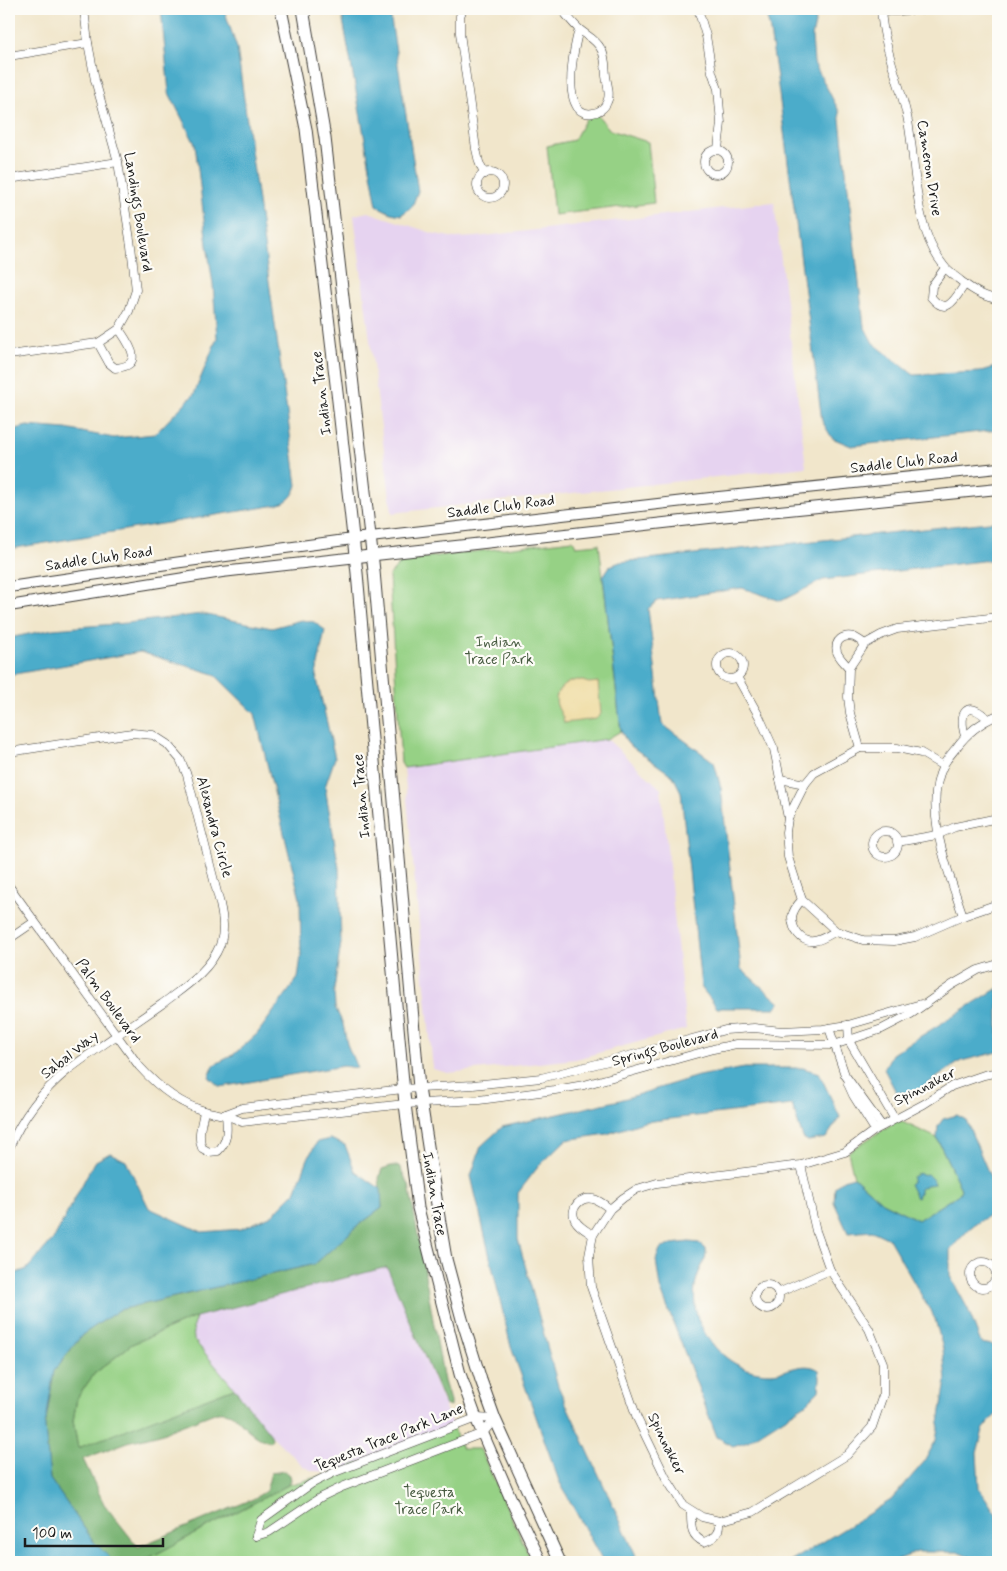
<svg xmlns="http://www.w3.org/2000/svg" width="1007" height="1571" viewBox="0 0 1007 1571" font-family="Mynerve,sans-serif">
<style>
.built{fill:#e6d3f0}
.green{fill:#96d185;stroke:#597650}
.forest{fill:#78b372;stroke:#4a6847}
.sand{fill:#eeda9e;stroke:#857b5d}
.water{fill:#4bacca;stroke:#346473}
.lines{fill:none;stroke-linecap:round;stroke-linejoin:round}
.minor-casing{stroke:#3c3a36;stroke-width:9}
.tertiary-casing{stroke:#3c3a36;stroke-width:12}
.secondary-casing{stroke:#3c3a36;stroke-width:13}
.minor{stroke:#fff;stroke-width:8}
.tertiary{stroke:#fff;stroke-width:10}
.secondary{stroke:#fff;stroke-width:11}
.labels{text-anchor:middle;dominant-baseline:central;stroke-width:4.5;stroke-linejoin:round;paint-order:stroke}
.street-label{font-size:15px;fill:#1c1c1c;stroke:#fdfcf7}
.park-label{font-size:15px;fill:#475b41;stroke:#fdfcf7}
</style>
<rect width="100%" height="100%" fill="#fdfcf7"/>
<filter id="ink" filterUnits="userSpaceOnUse"><feTurbulence type="fractalNoise" baseFrequency=".02" numOctaves="2"/><feDisplacementMap in="SourceGraphic" scale="10" xChannelSelector="R" yChannelSelector="G"/><feConvolveMatrix kernelMatrix="1 2 1 2 8 2 1 2 1" color-interpolation-filters="sRGB"/></filter>
<filter id="wash" filterUnits="userSpaceOnUse"><feTurbulence type="fractalNoise" baseFrequency=".0096" numOctaves="4" result="noise"/><feDisplacementMap in="SourceGraphic" scale="20" xChannelSelector="R" yChannelSelector="G"/><feGaussianBlur stdDeviation="1.12" result="paint"/><feColorMatrix in="noise" values="0 0 0 0 0 0 0 0 0 0 0 0 0 0 0 0 0 1.4 0 .05"/><feComposite in="paint" operator="in"/></filter>
<g filter="url(#wash)">
<rect width="100%" height="100%" fill="#f1e6cb"/>
<g class="built">
<path d="M774,202L806,467L392,513L354,215L368,212L435,234L455,238L476,237Z"/>
<path d="M607,739L661,789L686,1029L576,1059L448,1073L433,1069L404,768Z"/>
<path d="M387,1267L453,1427L335,1472L313,1471L303,1466L271,1435L194,1340L193,1326L196,1317Z"/>
</g>
<g class="green">
<path d="M589,113H596L610,130L648,142L654,203L554,215L547,146L574,140Z"/>
<path d="M573,540L576,546L599,544L621,731L607,739L404,768L401,763L389,576L403,560Z"/>
<path d="M898,1120L937,1138L961,1189L959,1194L918,1220L882,1202L854,1177L848,1152Z"/>
<path d="M196,1317L193,1326L194,1340L234,1388L78,1449L73,1421L77,1398L94,1374L132,1344Z"/>
<path d="M453,1427L462,1449H480L532,1562H141L288,1485L335,1472Z"/>
</g>
<path class="forest" d="M391,1166H399L409,1185L444,1381L450,1401V1407L445,1405L387,1267L196,1317L132,1344L94,1374L77,1398L73,1421L78,1448L234,1388L271,1435L272,1439L269,1442C263,1440 256,1437 251,1432C238,1423 236,1410 217,1412L160,1434L128,1442L83,1459L104,1504L138,1547L253,1499L266,1491L271,1473L285,1471L290,1475L291,1480L288,1485L141,1562H112L109,1557L94,1542L50,1479L45,1427L54,1371L82,1335L119,1310L315,1264L360,1224L382,1208L379,1178L382,1169Z"/>
<path class="sand" d="M579,680L589,683L598,682L601,714L596,719L564,723C563,716 561,714 558,708C551,692 565,681 579,680Z"/>
<g class="water">
<path d="M161,9H224L237,48L297,485C294,496 288,502 277,505L9,549V431L27,426L66,429L114,438L155,434L194,394L217,338L213,284L207,245L195,144L169,93Z"/>
<path d="M341,9H393L391,20L418,191L412,207L401,215L391,213L377,206Z"/>
<path d="M764,9H818L812,37L814,63L839,111L864,326L873,343L914,375L979,372L998,366V430L851,446L832,438L822,421L776,71L769,25Z"/>
<path d="M998,521V559L823,580L781,601L742,588L657,601L648,609L662,724L714,762L721,788L741,969L780,1003L775,1008H717L701,987L681,792L673,776L628,744L621,731L603,576L610,566L620,562Z"/>
<path d="M202,614L272,628L301,620L314,622L325,630L316,675L335,758L325,787L339,868L341,943L334,990L335,1007L343,1024L347,1044L357,1068L343,1066L220,1087L209,1077L214,1065L233,1055L257,1034L298,978L301,956L300,899L255,714L214,674L140,652L9,675V638L53,629L127,623Z"/>
<path d="M998,988V1052L961,1061L914,1093L896,1092L884,1069L892,1054Z"/>
<path d="M745,1068H803L819,1073L840,1117L826,1138L808,1141L803,1138L792,1105L644,1122L607,1134L566,1140L538,1167L518,1193V1239L558,1386L639,1562H603L559,1481L511,1347L471,1176L481,1146L502,1127L620,1100L698,1076Z"/>
<path d="M957,1115L966,1120L998,1195L995,1211L970,1228L950,1250V1276L968,1309L981,1343L998,1346V1411L983,1430L977,1453L979,1488L998,1517V1562H981L960,1552H917L892,1562H790L891,1500L924,1462L936,1440L946,1381L943,1349L935,1319L889,1239L872,1231L848,1233L834,1202L835,1187L843,1180L854,1177L882,1202L918,1220L959,1194L961,1189L937,1138L938,1126L943,1119Z"/>
<path d="M330,1139L345,1145L355,1171L381,1189L382,1208L360,1224L315,1264L119,1310L82,1335L54,1371L45,1427L50,1479L94,1542L109,1557L112,1562H9V1276L27,1269L54,1238L94,1162L110,1153L126,1161L149,1208L202,1232L241,1229L272,1215L295,1192L309,1156L317,1142Z"/>
<path d="M920,1173L921,1175L927,1174L933,1180L934,1184L927,1185L920,1189V1193L917,1195L918,1197L916,1198L909,1184L912,1182V1177Z"/>
<path d="M689,1242L699,1243L706,1249C707,1261 700,1267 697,1278C693,1290 694,1303 697,1316C698,1321 701,1325 703,1330C717,1355 741,1373 770,1373C786,1373 804,1360 819,1370L820,1378L819,1391L806,1404L748,1441L733,1446L717,1437L660,1288L656,1260L660,1249L672,1244Z"/>
</g>
</g>
<g filter="url(#ink)">
<g class="lines">
<g class="minor-casing">
<g id="minor">
<path d="M463,9L460,16V33L476,149L479,162L484,174"/>
<path d="M561,9C567,15 572,23 579,29C587,36 596,39 601,49C606,57 605,67 606,76C607,84 611,95 607,102C602,115 582,118 576,105C566,87 574,48 579,29"/>
<path d="M698,9L706,36L712,72L718,89L721,123L718,149"/>
<path d="M881,9C883,46 899,80 907,116C917,163 912,227 944,266C948,272 955,276 961,281C971,289 986,298 998,299"/>
<path d="M881,12L932,9"/>
<path d="M9,56L88,43"/>
<circle cx="716" cy="162" r="12"/>
<circle cx="490" cy="185" r="13"/>
<path d="M9,179L118,162"/>
<path d="M945,268L932,286L931,297C947,317 955,299 965,284"/>
<path d="M98,343L109,363L115,368C146,366 129,344 119,329"/>
<path d="M9,355L98,343L119,329L129,311L136,290L131,246L118,162L95,80L88,43L84,9"/>
<circle cx="730" cy="666" r="13"/>
<path d="M849,668C845,663 839,658 837,652C834,640 844,634 854,637C858,639 862,642 865,644"/>
<path d="M737,677L759,716L774,749L788,818L786,832L788,857L802,900L836,931L863,940L894,941L915,937L963,916L998,904"/>
<path d="M965,736C958,712 967,699 988,719"/>
<path d="M860,748L850,713L848,697L849,668L865,644L881,635L897,629L998,617"/>
<path d="M9,752L132,733L153,735L167,744L180,759L187,775L220,904C223,918 225,931 220,945C209,972 184,987 162,1004C131,1026 98,1047 68,1070C42,1091 22,1118 9,1148"/>
<path d="M780,779L805,784"/>
<path d="M788,818L805,784L814,773L860,748H897L921,753L943,766"/>
<circle cx="885" cy="844" r="13"/>
<path d="M897,842L937,835L955,827L998,818"/>
<path d="M9,886L139,1066C157,1086 178,1104 205,1111C221,1115 227,1114 242,1122L405,1104L479,1100L555,1090L584,1085L713,1049L736,1044L834,1045L882,1029L911,1014L952,985L978,970L998,964"/>
<path d="M802,900C797,905 793,910 792,917C792,929 801,943 814,941C822,940 829,935 836,931"/>
<path d="M963,916C949,873 922,810 943,766C946,760 952,753 956,748C967,733 981,722 998,715"/>
<path d="M9,939L34,922"/>
<path d="M848,1025L849,1041L894,1118"/>
<path d="M829,1028L845,1075L882,1126"/>
<path d="M848,1084L853,1095L875,1130"/>
<path d="M204,1111C202,1124 197,1135 202,1148L209,1152L218,1151C229,1140 227,1129 226,1114"/>
<path d="M226,1114L242,1108L403,1089L473,1085L541,1078L640,1053L725,1030L754,1028L782,1031L823,1029L848,1025L921,1004"/>
<path d="M801,1165L816,1231L830,1270L869,1329L883,1363V1395L872,1427L847,1455L753,1512L719,1521L702,1517L683,1505L666,1478L637,1418L591,1287L589,1256L593,1235L602,1221L610,1209L623,1198L637,1189L657,1183L801,1165L845,1152L875,1130L924,1104L952,1086L984,1075L998,1072"/>
<path d="M593,1235C587,1231 579,1227 575,1220C569,1208 581,1196 593,1199C599,1200 605,1205 610,1209"/>
<circle cx="983" cy="1275" r="13"/>
<circle cx="767" cy="1297" r="12"/>
<path d="M778,1293L830,1270"/>
<path d="M691,1511C691,1525 690,1536 704,1542C715,1538 720,1533 719,1521"/>
<path d="M256,1536L261,1520L311,1484L335,1472L476,1418L495,1419"/>
<path d="M256,1536L269,1532L321,1497L342,1487L483,1433L495,1419"/>
</g>
</g>
<g class="tertiary-casing">
<g id="tertiary">
<path d="M9,587L181,562L353,539L719,497L998,468"/>
<path d="M9,606L222,572L709,518L998,489"/>
</g>
</g>
<g class="secondary-casing">
<g id="secondary">
<path d="M281,9L306,129L338,401L357,573L405,1104L418,1208L460,1374L476,1418L514,1506L541,1562"/>
<path d="M303,9L325,138L374,571L419,1088L438,1211L446,1259L462,1319L481,1380L495,1419L560,1562"/>
</g>
</g>
<use href="#minor" class="minor"/>
<use href="#tertiary" class="tertiary"/>
<use href="#secondary" class="secondary"/>
</g>
</g>
<g class="labels">
<g class="street-label">
<text transform="translate(929 168) rotate(81)">Cameron Drive</text>
<text transform="translate(138 212) rotate(81)">Landings Boulevard</text>
<text transform="translate(322 393) rotate(-97)">Indian Trace</text>
<text transform="translate(904 463) rotate(-6)">Saddle Club Road</text>
<text transform="translate(501 507) rotate(-7)">Saddle Club Road</text>
<text transform="translate(99 559) rotate(-8)">Saddle Club Road</text>
<text transform="translate(362 796) rotate(-95)">Indian Trace</text>
<text transform="translate(214 827) rotate(75)">Alexandra Circle</text>
<text transform="translate(108 1001) rotate(54)">Palm Boulevard</text>
<text transform="translate(665 1048) rotate(-15)">Springs Boulevard</text>
<text transform="translate(70 1055) rotate(-38)">Sabal Way</text>
<text transform="translate(925 1087) rotate(-27)">Spinnaker</text>
<text transform="translate(434 1194) rotate(80)">Indian Trace</text>
<text transform="translate(389 1438) rotate(-22)">Tequesta Trace Park Lane</text>
<text transform="translate(666 1444) rotate(64)">Spinnaker</text>
</g>
<g class="park-label">
<text x="499" y="643">Indian<tspan x="499" dy="17">Trace Park</tspan></text>
<text x="429" y="1493">Tequesta<tspan x="429" dy="17">Trace Park</tspan></text>
</g>
</g>
<rect width="1007" height="1571" fill="none" stroke="#fdfcf7" stroke-width="30"/>
<path d="M25 1538v8h138v-8" fill="none" stroke="#1c1c1c" stroke-width="2.5"/>
<text x="32" y="1538" font-size="15" fill="#1c1c1c" stroke="#fdfcf7" stroke-width="4" paint-order="stroke">100 m</text>
</svg>
